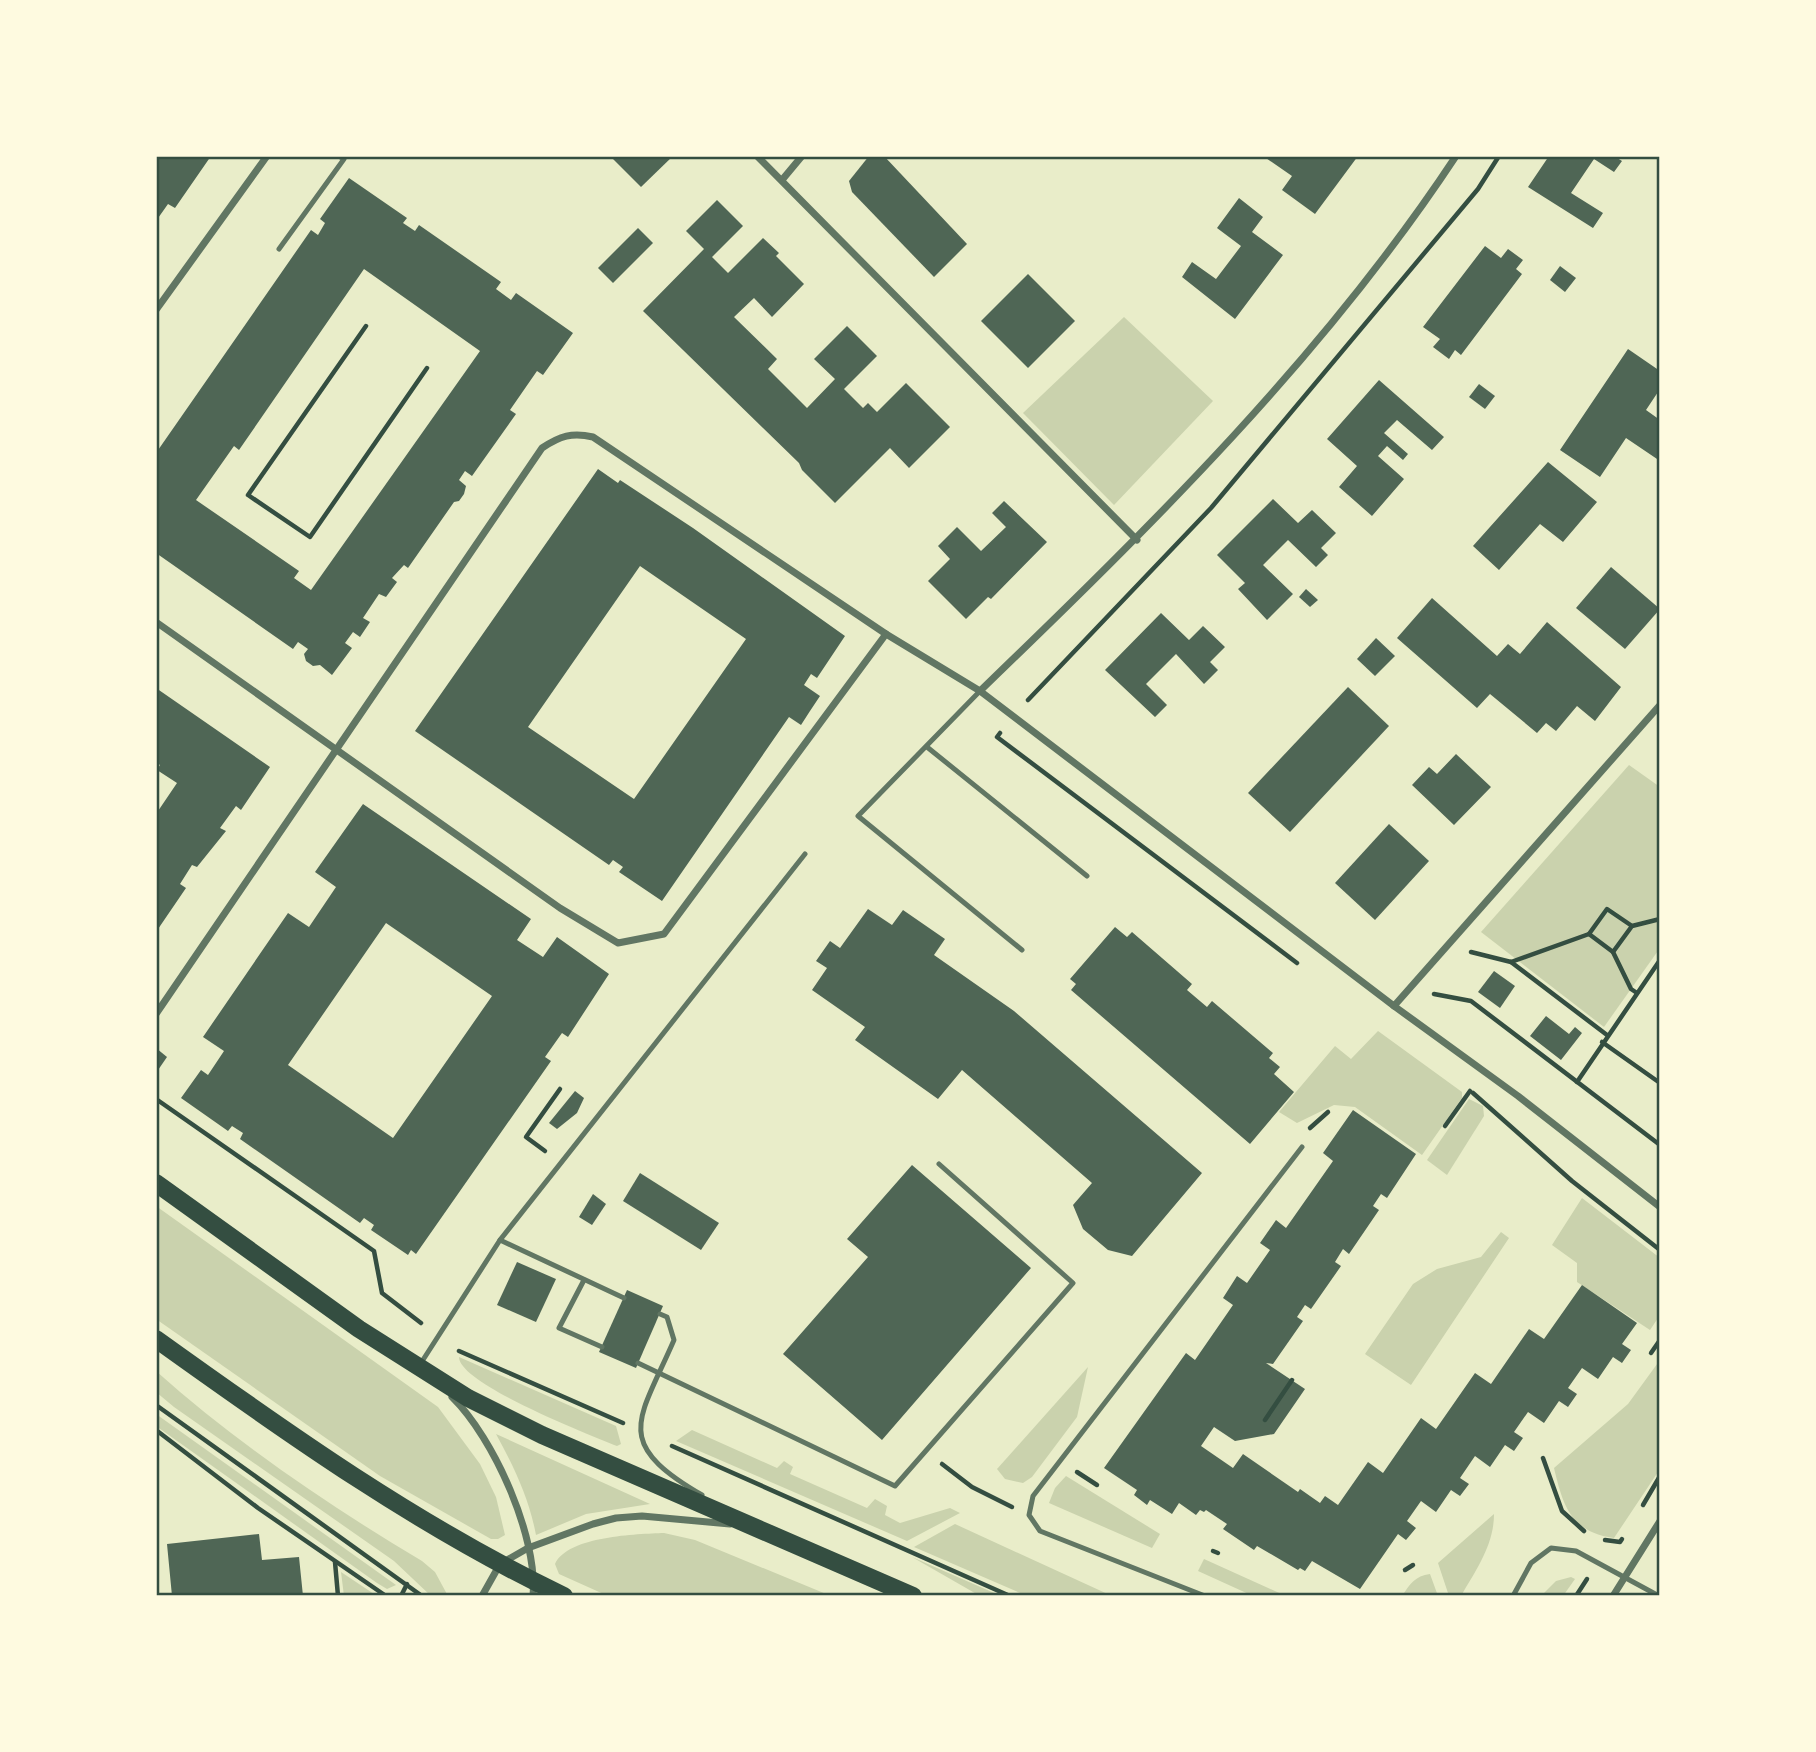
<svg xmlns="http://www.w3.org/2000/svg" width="1816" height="1752" viewBox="0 0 1816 1752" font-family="'Archivo Narrow',sans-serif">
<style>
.green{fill:#cad2ad}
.building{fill:#4f6655;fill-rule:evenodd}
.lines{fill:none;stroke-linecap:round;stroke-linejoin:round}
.path{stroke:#344e41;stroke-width:4.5}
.service{stroke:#617663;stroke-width:5}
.minor{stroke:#617663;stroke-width:7}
.primary{stroke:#344e41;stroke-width:18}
.neatline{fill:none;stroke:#344e41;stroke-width:2.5}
</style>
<rect width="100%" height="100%" fill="#e9edc9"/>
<g class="green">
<path d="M1124,317L1213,401L1114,505L1023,413Z"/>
<path d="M1629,765L1660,787V948L1604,1027L1481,932Z"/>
<path d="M1378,1031L1462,1092V1098L1422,1155L1355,1107L1334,1105L1297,1123L1279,1112L1335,1046L1351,1059Z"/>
<path d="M1469,1099L1483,1106L1484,1116L1447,1175L1427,1160Z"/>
<path d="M1582,1198L1660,1258V1315L1650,1330L1577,1282V1263L1552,1245Z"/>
<path d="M156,1206L438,1407L480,1464L496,1497L505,1535L498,1539H491L380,1476L156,1319Z"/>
<path d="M1501,1232L1509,1238L1411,1385L1365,1354L1413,1284L1437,1269L1481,1257Z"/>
<path d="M459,1357L616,1426L621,1444L617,1446C590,1435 459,1384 459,1357Z"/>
<path d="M1660,1360V1469L1614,1538C1570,1532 1563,1505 1554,1468L1628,1404Z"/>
<path d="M1088,1367L1077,1417L1032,1477L1023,1483L1005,1479L997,1469Z"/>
<path d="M156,1371C238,1444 328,1505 422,1561L435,1572L448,1596H431L394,1561L174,1407L156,1392Z"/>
<path d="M156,1414L396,1585L387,1589L377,1583L156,1426Z"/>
<path d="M692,1430L777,1468L784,1461L793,1467L790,1474L867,1508L875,1499L887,1506L885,1515L900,1523L950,1508L960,1513L907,1541L676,1441Z"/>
<path d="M496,1434L650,1504L586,1514L536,1535C529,1498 514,1467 496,1434Z"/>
<path d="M1066,1476L1160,1534L1152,1548L1049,1503L1055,1488Z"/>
<path d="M1494,1514C1494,1545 1476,1570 1461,1596H1449L1438,1563Z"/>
<path d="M955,1524L1112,1596H1027L914,1547Z"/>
<path d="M664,1533L695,1540L831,1596H608L559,1574L555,1564C568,1536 637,1534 664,1533Z"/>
<path d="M912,1557L1001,1596H980Z"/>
<path d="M1204,1559L1286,1596H1253L1198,1571Z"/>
<path d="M341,1572L377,1596H344Z"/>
<path d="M1430,1574L1438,1596H1402C1410,1584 1415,1576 1430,1574Z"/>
<path d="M1571,1577L1575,1579L1563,1596H1541L1556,1581Z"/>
</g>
<g class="building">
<path d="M156,156H211L175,208L168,204L156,221Z"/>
<path d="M614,156H673L641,187L612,158Z"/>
<path d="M869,156H884L967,244L934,277L852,192L849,181Z"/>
<path d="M1263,156H1358L1315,214L1282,190L1292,176Z"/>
<path d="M1549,156H1614L1622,161L1614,172L1594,159L1571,193L1603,213L1593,228L1528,187Z"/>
<path d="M349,178L407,218L403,223L415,231L419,225L501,282L496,289L511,300L516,293L573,333L543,375L537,371L510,410L516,414L472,476L465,471L459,480L466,486L464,494L459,501L454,502L408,568L404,565L392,578L397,582L386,597L379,594L363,618L370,622L360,637L353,632L345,643L352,648L332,675L320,665L313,666L306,661L304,654L308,649L298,642L293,649L156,553V453L311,230L318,235L325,223L320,219ZM364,269L480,351L311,590L294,578L299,571L196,500L234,446L239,450Z"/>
<path d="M1239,198L1263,217L1252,232L1283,255L1235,319L1182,277L1192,262L1216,279L1241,246L1217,228Z"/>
<path d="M717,200L743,226L712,257L728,273L763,238L779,253L776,256L804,284L772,317L754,298L734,317L777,359L768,369L807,408L835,379L814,359L847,326L877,356L844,389L863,408L868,403L877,412L906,383L950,427L909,468L890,448L835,503L802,470L799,463L643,311L704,249L686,231Z"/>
<path d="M638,228L653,243L613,283L598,268Z"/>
<path d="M1485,246L1501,258L1508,249L1523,260L1516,269L1522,274L1461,355L1455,350L1449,359L1433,347L1440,339L1423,327Z"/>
<path d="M1560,266L1576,278L1565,292L1550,280Z"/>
<path d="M1028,274L1075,321L1028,368L981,321Z"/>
<path d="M1628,349L1660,371V389L1646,410L1660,420V461L1626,438L1600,477L1560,450Z"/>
<path d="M1379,380L1444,437L1432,450L1397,420L1384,433L1408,454L1403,460L1387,446L1378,456L1404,479L1372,516L1339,487L1357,466L1327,439Z"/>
<path d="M1479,384L1495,396L1485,409L1469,397Z"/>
<path d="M1548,462L1597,502L1563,542L1540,524L1499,570L1473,546Z"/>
<path d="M598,469L618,483L620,480L693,528L845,636L817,678L811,674L804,685L820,696L810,711L801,725L789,717L662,901L619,872L623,867L613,860L609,865L415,731ZM640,566L746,639L634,799L528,727Z"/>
<path d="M1273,499L1298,523L1312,510L1336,533L1321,548L1328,555L1316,567L1288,540L1263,565L1293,594L1267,620L1238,589L1245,583L1217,555Z"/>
<path d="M1004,501L1047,542L991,599L988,597L966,619L928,581L950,559L938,546L957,527L981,551L1006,527L992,513Z"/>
<path d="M1611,567L1660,609L1625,649L1576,608Z"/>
<path d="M1306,589L1318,600L1310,607L1299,597Z"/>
<path d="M1432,598L1497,656L1508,644L1520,654L1547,622L1621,687L1595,721L1577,706L1556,731L1546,723L1537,733L1490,694L1477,708L1397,638Z"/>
<path d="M1161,613L1189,640L1203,626L1225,647L1210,662L1218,670L1204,684L1176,654L1146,684L1167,705L1155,717L1105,670Z"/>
<path d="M1376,638L1395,656L1375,676L1357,659Z"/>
<path d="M1348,687L1389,726L1290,832L1248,793Z"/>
<path d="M156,688L270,767L241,810L236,806L220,828L226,831L197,867L192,865L180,884L186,888L156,932V814L177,783L157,770L160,765L156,762Z"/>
<path d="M1456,754L1491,787L1454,825L1412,785L1429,767L1437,774Z"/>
<path d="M363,804L531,919L517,940L543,957L557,937L609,974L568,1037L562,1033L545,1057L551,1061L416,1254L411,1250L408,1255L371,1230L374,1225L364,1218L360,1223L240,1139L243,1133L232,1126L228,1131L181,1098L201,1070L208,1075L224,1051L203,1037L288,913L309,927L336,887L315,872ZM386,923L492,996L393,1138L288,1065Z"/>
<path d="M1389,824L1429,861L1375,920L1335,883Z"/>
<path d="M868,909L892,925L903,910L945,939L934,955L1014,1011L1202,1173L1132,1256L1108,1250L1083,1229L1073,1205L1092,1183L962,1070L938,1099L855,1040L865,1027L812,990L827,968L816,961L830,941L840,948Z"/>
<path d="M1115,927L1127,937L1132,932L1192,984L1187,990L1207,1007L1212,1001L1273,1053L1269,1058L1280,1067L1274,1074L1294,1092L1250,1144L1071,990L1076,984L1070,979Z"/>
<path d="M1494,971L1515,986L1500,1008L1478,992Z"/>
<path d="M1546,1016L1569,1034L1575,1027L1582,1033L1561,1060L1530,1036Z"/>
<path d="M156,1048L167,1057L156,1073Z"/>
<path d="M575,1091L584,1098L577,1113L557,1129L549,1123Z"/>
<path d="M1353,1110L1416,1154L1387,1198L1381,1194L1373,1206L1379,1210L1349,1254L1343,1249L1335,1262L1341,1266L1311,1309L1305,1305L1297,1317L1303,1321L1273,1364L1266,1363L1305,1389L1274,1434L1235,1441L1214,1427L1201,1446L1233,1468L1243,1454L1298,1492L1300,1489L1320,1503L1325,1496L1338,1505L1368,1462L1383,1473L1421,1418L1436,1429L1475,1373L1491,1384L1529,1329L1544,1339L1582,1285L1637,1323L1622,1344L1631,1350L1622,1363L1613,1357L1598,1379L1582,1368L1568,1388L1577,1394L1568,1407L1559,1401L1544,1423L1528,1412L1514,1432L1523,1438L1514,1451L1505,1445L1490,1467L1475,1456L1460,1478L1469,1484L1460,1496L1451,1490L1436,1512L1421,1501L1407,1521L1416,1528L1406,1540L1398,1534L1360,1589L1312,1561L1305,1571L1300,1568L1298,1570L1257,1546L1254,1550L1223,1529L1227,1524L1206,1510L1204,1512L1200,1510L1196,1515L1179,1503L1172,1514L1150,1500L1147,1505L1134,1495L1137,1490L1104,1468L1186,1353L1195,1360L1233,1305L1223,1298L1237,1276L1247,1283L1270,1250L1260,1243L1276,1220L1286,1228L1333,1161L1323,1153Z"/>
<path d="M912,1165L1031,1268L882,1440L783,1354L868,1257L847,1239Z"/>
<path d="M640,1173L719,1223L701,1250L623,1201Z"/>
<path d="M593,1194L606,1204L592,1225L579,1217Z"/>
<path d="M517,1262L556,1279L536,1322L497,1305Z"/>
<path d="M627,1290L663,1306L636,1368L599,1352Z"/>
<path d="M259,1534L262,1560L299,1557L303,1596H172L167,1544Z"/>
</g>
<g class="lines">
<g class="path">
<path d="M366,326L248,495L310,537L427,368"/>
<path d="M1028,700L1211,508L1478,189L1499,156"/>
<path d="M1000,733L997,737L1297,963"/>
<path d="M1632,926L1607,909L1589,934L1613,952L1632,926L1660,919"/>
<path d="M1471,952L1511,962L1589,934"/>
<path d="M1613,952L1631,989L1637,993"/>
<path d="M1511,962L1607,1035"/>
<path d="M1434,994L1471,1001L1660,1145"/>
<path d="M1602,1042L1660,1083"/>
<path d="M1577,1082L1660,960"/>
<path d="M1473,1093L1572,1181L1660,1250"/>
<path d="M156,1099L374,1251L382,1293L421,1323"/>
<path d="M1445,1126L1470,1091"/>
<path d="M1310,1128L1328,1112"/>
<path d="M545,1151L526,1137L560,1089"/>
<path d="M459,1351L623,1423"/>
<path d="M1651,1353L1660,1340"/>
<path d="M156,1405L422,1596"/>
<path d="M1265,1420L1292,1380"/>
<path d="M156,1430L258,1508L386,1596"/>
<path d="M672,1446L1010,1596"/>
<path d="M1543,1458L1562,1511L1584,1531"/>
<path d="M942,1464L972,1487L1012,1507"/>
<path d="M1077,1472L1097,1485"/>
<path d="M1643,1505L1660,1476"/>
<path d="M1605,1540L1620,1542L1622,1539"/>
<path d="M1213,1551L1218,1553"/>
<path d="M335,1562L338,1596"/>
<path d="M1405,1570L1413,1565"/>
<path d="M401,1596L407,1584"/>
<path d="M1576,1596L1587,1579"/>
</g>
<g class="service">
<path d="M279,249L344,159L339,156"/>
<path d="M980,691L858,816L1022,950"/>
<path d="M927,747L1087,876"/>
<path d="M500,1240L624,1298"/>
<path d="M584,1280L559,1328L602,1347"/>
<path d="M660,1314L667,1317L674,1340C639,1421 611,1442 702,1495"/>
<path d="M421,1363L500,1240L805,854"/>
<path d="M638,1363L895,1486L1073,1283L939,1164"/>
<path d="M1205,1596L1040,1531L1029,1515L1033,1496L1302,1147"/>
<path d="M1513,1596L1531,1563L1551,1548L1576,1551L1659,1596"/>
</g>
<g class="minor">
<path d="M757,156L1137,540"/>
<path d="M782,180L802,156"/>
<path d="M156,310L267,156"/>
<path d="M156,622L560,908L618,943L664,934L886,634L980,691L1394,1006L1660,705"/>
<path d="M980,691C1152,525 1324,356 1456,156"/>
<path d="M1394,1006L1518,1096L1660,1207"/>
<path d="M156,1014L542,448C560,436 572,432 593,437L886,634"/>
<path d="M452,1397C494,1438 538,1537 533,1596"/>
<path d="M482,1596L500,1564L528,1548L593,1524L616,1518L642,1516L730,1524"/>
<path d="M1613,1596L1660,1521"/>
</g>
<g class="primary">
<path d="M156,1183L359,1329L468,1398L542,1435L913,1596"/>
<path d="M156,1339C287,1433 418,1526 564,1596"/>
</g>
</g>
<rect width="1816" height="1752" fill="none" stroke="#fefae0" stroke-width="315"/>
<rect x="158" y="158" width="1500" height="1436" class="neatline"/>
</svg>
